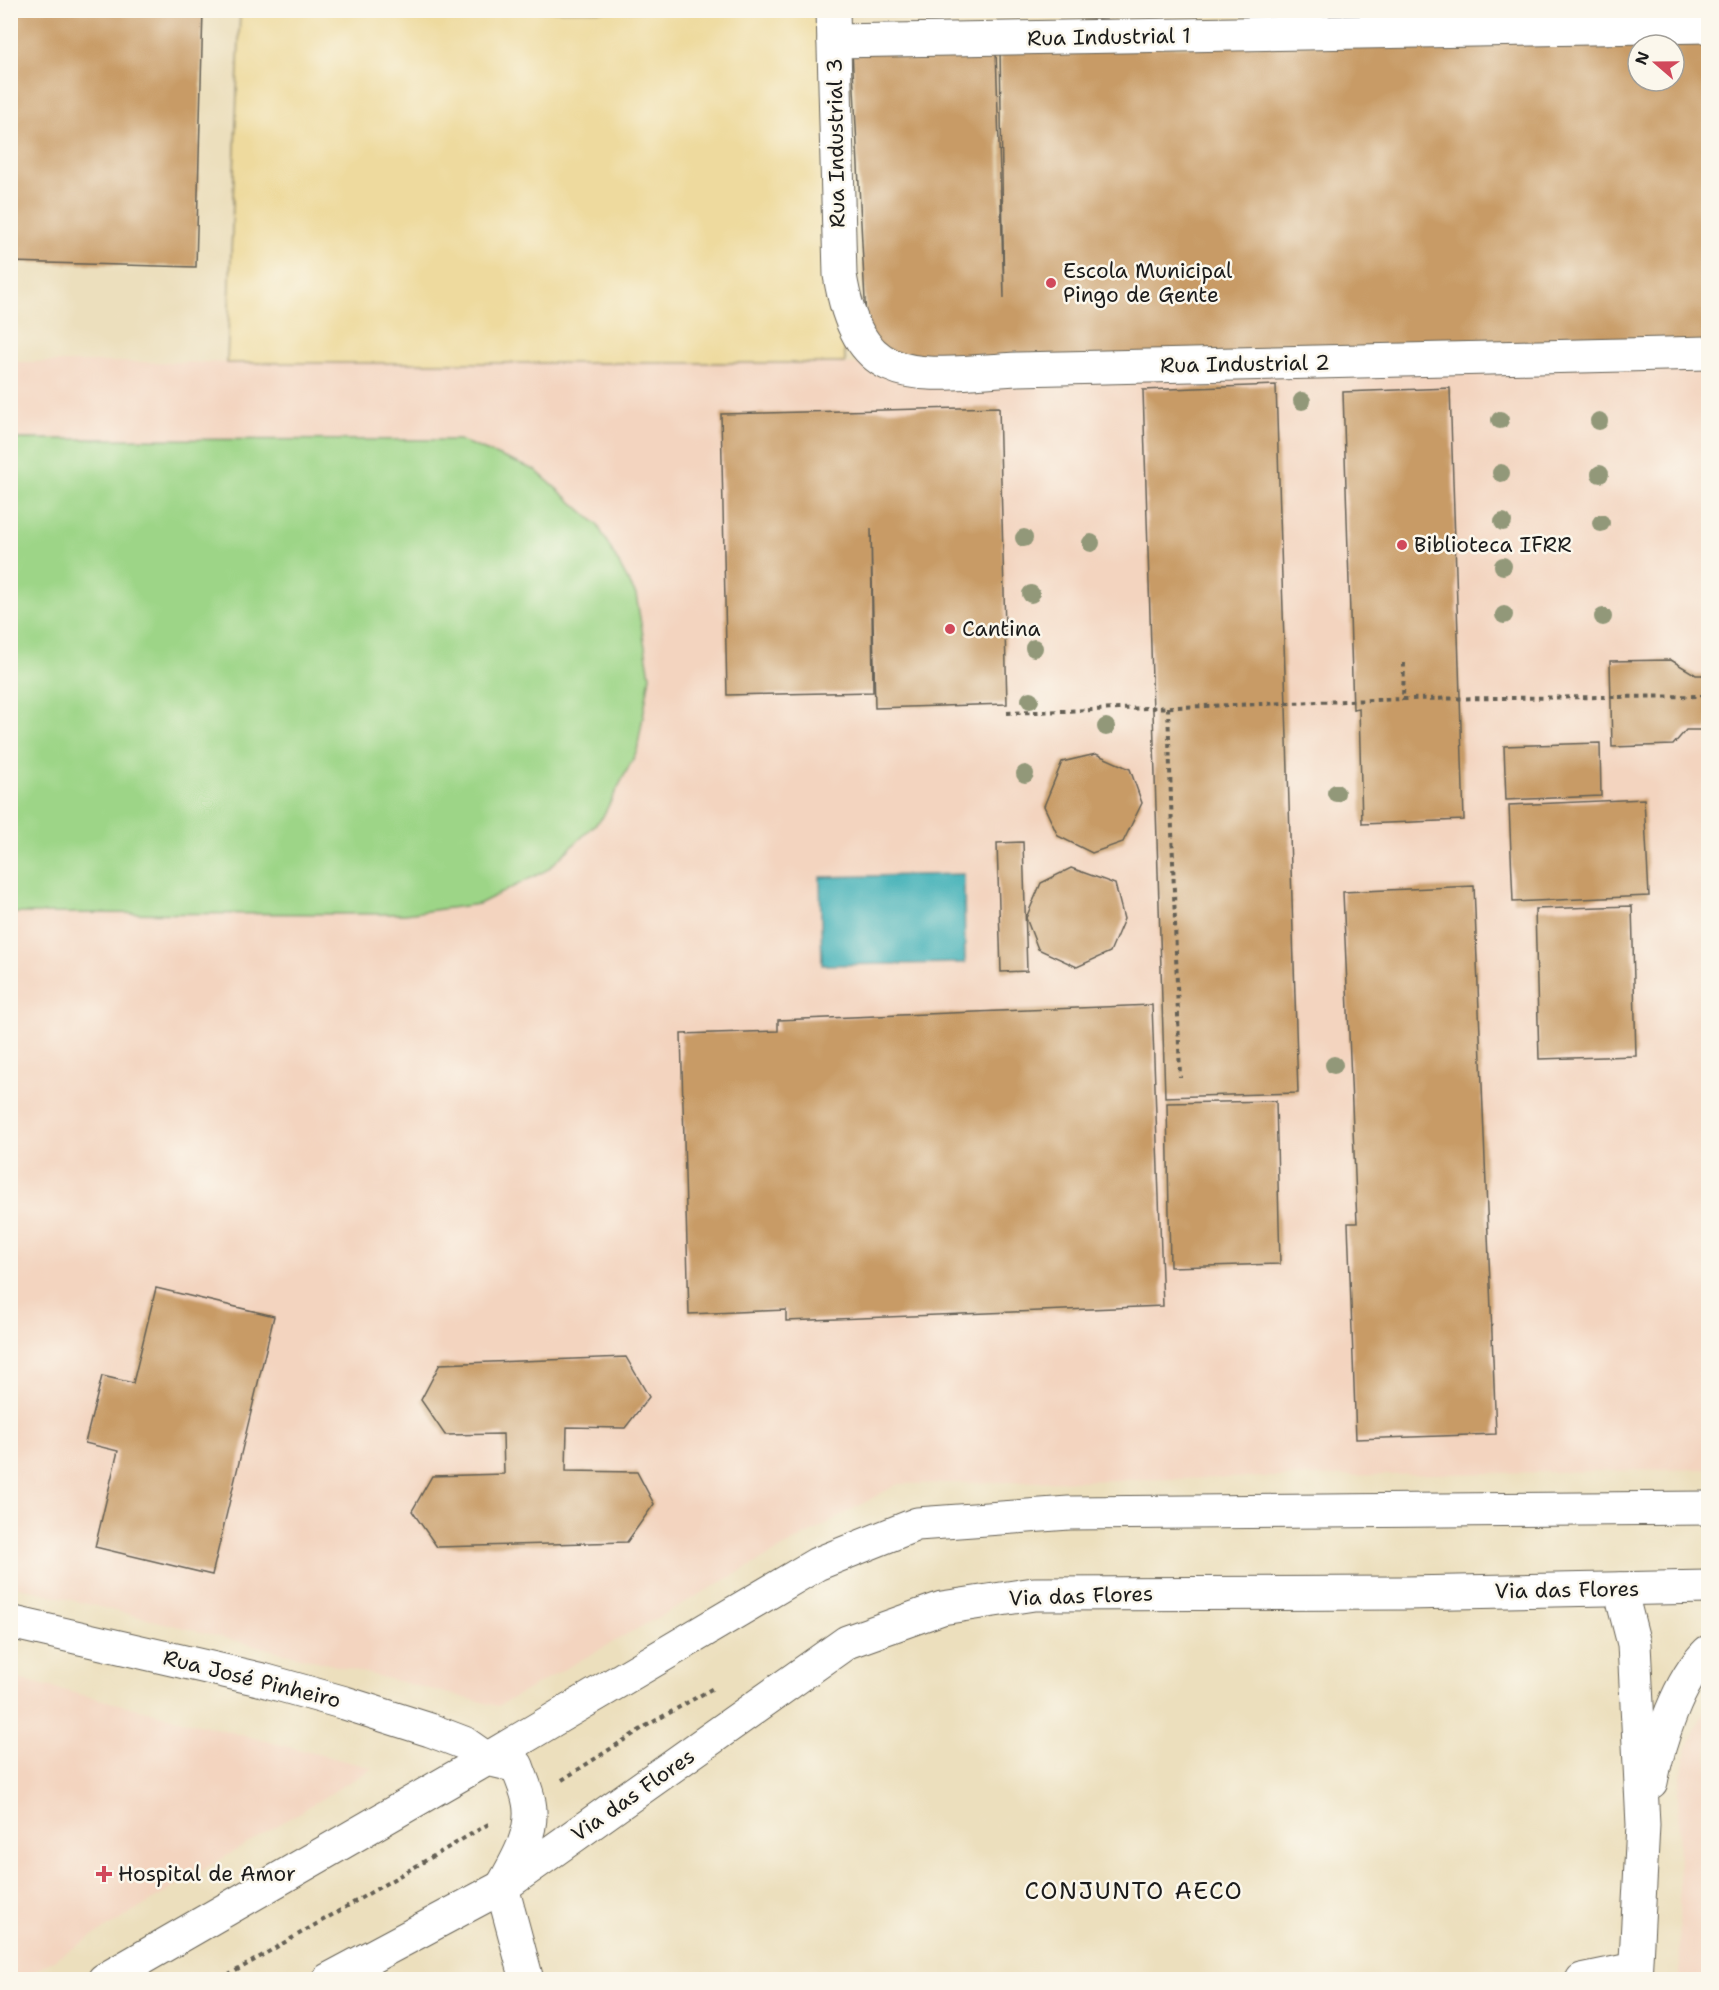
<svg xmlns="http://www.w3.org/2000/svg" width="1719" height="1990" viewBox="0 0 1719 1990" font-family="'Shantell Sans',sans-serif">
<style>
.built{fill:#f3d4bf}
.green{fill:#9dd587;stroke:#5c7852;stroke-width:1.5}
.sand{fill:#eeda9e;stroke:#857b5d;stroke-width:1.5}
.water{fill:#3fb0b7;stroke:#2e666a;stroke-width:1.5}
.building{fill:#c89b66;fill-rule:evenodd}
.lines{fill:none;stroke-linecap:round;stroke-linejoin:round}
.minor-casing{stroke:#656054;stroke-width:35}
.tertiary-casing{stroke:#656054;stroke-width:35}
.secondary-casing{stroke:#656054;stroke-width:35}
.path{stroke:#656054;stroke-width:4;stroke-dasharray:4.5 4.5;stroke-linecap:butt}
.minor{stroke:#fff;stroke-width:33}
.tertiary{stroke:#fff;stroke-width:33}
.secondary{stroke:#fff;stroke-width:33}
.tree{fill:#929879}
.poi-dot{fill:#d1495b;stroke:#fbf7ec;stroke-width:2}
.labels{text-anchor:middle;dominant-baseline:central;stroke-width:5;stroke-linejoin:round;paint-order:stroke}
.street-label{font-size:21px;fill:#1c1c1c;stroke:#fbf7ec}
.poi-label{font-size:21px;fill:#1c1c1c;stroke:#fbf7ec;text-anchor:start}
.quarter-label{font-size:24px;letter-spacing:1.5px;fill:#1c1c1c;stroke:#fbf7ec}
</style>
<rect width="100%" height="100%" fill="#fbf7ec"/>
<filter id="ink" filterUnits="userSpaceOnUse"><feTurbulence type="fractalNoise" baseFrequency=".0167" numOctaves="2"/><feDisplacementMap in="SourceGraphic" scale="12" xChannelSelector="R" yChannelSelector="G"/><feConvolveMatrix kernelMatrix="1 2 1 2 8 2 1 2 1" color-interpolation-filters="sRGB"/></filter>
<filter id="wash" filterUnits="userSpaceOnUse"><feTurbulence type="fractalNoise" baseFrequency=".008" numOctaves="4" result="noise"/><feDisplacementMap in="SourceGraphic" scale="24" xChannelSelector="R" yChannelSelector="G"/><feGaussianBlur stdDeviation="1.35" result="paint"/><feColorMatrix in="noise" values="0 0 0 0 0 0 0 0 0 0 0 0 0 0 0 0 0 1.4 0 .05"/><feComposite in="paint" operator="in"/></filter>
<g filter="url(#wash)">
<rect width="100%" height="100%" fill="#ecdfbd"/>
<g class="built">
<path d="M1708,344V1469L898,1484L498,1706L11,1585V362L902,364Z"/>
<path d="M10,1677H11L373,1768L22,1979H11Z"/>
<path d="M1708,1702V1979H1680L1678,1791L1687,1748Z"/>
</g>
<path class="green" d="M11,439L459,440L535,470L597,524L636,595L650,676L637,751L602,818L547,870L479,904L405,914L11,913Z"/>
<path class="sand" d="M240,11H842L845,363H227Z"/>
<path class="water" d="M964,874L965,963L822,965L820,877Z"/>
<g id="blocks">
<g class="building">
<path d="M10,10H203L196,267L10,262Z"/>
<path d="M1708,37V344L902,364L867,339L852,50L996,51L1004,298L1000,50ZM1638,45H1674V81H1638Z"/>
<path d="M1276,385L1298,1093L1165,1097L1143,390Z"/>
<path d="M1450,388L1464,820L1362,824L1359,708L1353,709L1343,392Z"/>
<path d="M999,407L1007,704L875,708L871,528L873,692L727,695L721,414Z"/>
<path d="M1671,660L1696,675H1708V730H1686L1673,745L1612,747L1610,661Z"/>
<path d="M1600,743L1601,796L1506,800L1504,746Z"/>
<path d="M1096,754L1130,769L1142,803L1123,842L1092,853L1058,836L1044,806L1062,762Z"/>
<path d="M1644,799L1649,896L1513,902L1509,805Z"/>
<path d="M1023,842L1027,971L1001,972L997,843Z"/>
<path d="M1071,868L1115,884L1124,919L1110,952L1077,967L1038,949L1026,918L1041,883Z"/>
<path d="M1474,886L1496,1434L1356,1439L1348,1223H1357L1343,892Z"/>
<path d="M1632,906L1636,1056L1539,1059L1535,909Z"/>
<path d="M1152,1005L1163,1306L786,1321V1310L689,1314L681,1034L778,1031V1020Z"/>
<path d="M1276,1101L1280,1264L1170,1267L1167,1103Z"/>
<path d="M156,1288L274,1316L212,1575L95,1547L118,1451L85,1443L102,1376L133,1383Z"/>
<path d="M626,1357L649,1397L625,1428L567,1427L566,1471L637,1472L654,1504L627,1542L437,1547L412,1511L432,1476L504,1474L503,1434L445,1435L421,1400L440,1364Z"/>
</g>
</g>
</g>
<g filter="url(#ink)">
<use href="#blocks" fill-opacity="0" stroke="#656054" stroke-width="1.5"/>
<g class="lines">
<g class="minor-casing">
<g id="minor">
<path d="M833,10L840,275C859,394 922,374 1018,369L1708,353"/>
<path d="M834,41L1708,26"/>
<path d="M10,1622L263,1680L345,1703L430,1730L464,1743L487,1759L517,1766C521,1778 527,1790 529,1802C535,1832 516,1862 502,1887L527,1980"/>
<path d="M1582,1980L1635,1969"/>
</g>
</g>
<g class="tertiary-casing">
<g id="tertiary">
<path d="M1620,1589L1634,1644L1643,1825L1635,1980"/>
<path d="M1651,1782C1659,1741 1678,1681 1708,1652"/>
</g>
</g>
<g class="secondary-casing">
<g id="secondary">
<path d="M104,1980L487,1759L817,1564L917,1524L1069,1513L1708,1508"/>
<path d="M328,1980L502,1887L847,1642L942,1608L1034,1594L1407,1593L1708,1587"/>
</g>
</g>
<g class="path">
<path d="M1404,663L1403,699L1708,696"/>
<path d="M1168,707L1180,1077"/>
<path d="M1007,713L1403,699"/>
<path d="M562,1780L646,1726L715,1687"/>
<path d="M220,1980L492,1822"/>
</g>
<use href="#minor" class="minor"/>
<use href="#tertiary" class="tertiary"/>
<use href="#secondary" class="secondary"/>
</g>
<g class="tree">
<circle cx="1302" cy="401" r="9"/>
<circle cx="1500" cy="420" r="9"/>
<circle cx="1599" cy="421" r="9"/>
<circle cx="1501" cy="473" r="9"/>
<circle cx="1600" cy="474" r="9"/>
<circle cx="1503" cy="522" r="9"/>
<circle cx="1601" cy="523" r="9"/>
<circle cx="1024" cy="538" r="9"/>
<circle cx="1091" cy="543" r="9"/>
<circle cx="1503" cy="566" r="9"/>
<circle cx="1031" cy="594" r="9"/>
<circle cx="1504" cy="615" r="9"/>
<circle cx="1603" cy="617" r="9"/>
<circle cx="1034" cy="648" r="9"/>
<circle cx="1030" cy="700" r="9"/>
<circle cx="1106" cy="727" r="9"/>
<circle cx="1025" cy="774" r="9"/>
<circle cx="1336" cy="793" r="9"/>
<circle cx="1334" cy="1065" r="9"/>
</g>
</g>
<g class="poi-dot">
<circle cx="1051" cy="283" r="6"/>
<circle cx="1402" cy="545" r="6"/>
<circle cx="950" cy="629" r="6"/>
<path d="M101 1865h6v6h6v6h-6v6h-6v-6h-6v-6h6z"/>
</g>
<g class="labels">
<g class="street-label">
<text transform="translate(1109 37) rotate(-1)">Rua Industrial 1</text>
<text transform="translate(836 143) rotate(-91)">Rua Industrial 3</text>
<text transform="translate(1245 364) rotate(-1)">Rua Industrial 2</text>
<text transform="translate(1567 1590) rotate(-1)">Via das Flores</text>
<text transform="translate(1081 1596) rotate(-2)">Via das Flores</text>
<text transform="translate(252 1679) rotate(14)">Rua José Pinheiro</text>
<text transform="translate(633 1795) rotate(-35)">Via das Flores</text>
</g>
<g class="poi-label">
<text x="1063" y="271">Escola Municipal<tspan x="1063" dy="24">Pingo de Gente</tspan></text>
<text x="1414" y="545">Biblioteca IFRR</text>
<text x="962" y="629">Cantina</text>
<text x="118" y="1874">Hospital de Amor</text>
</g>
<g class="quarter-label">
<text x="1134" y="1891">CONJUNTO AECO</text>
</g>
</g>
<rect width="1719" height="1990" fill="none" stroke="#fbf7ec" stroke-width="36"/>
<g transform="translate(1656 63) rotate(290)"><circle r="28" fill="#fbf7ec" stroke="#a29f99" stroke-width="1.5"/>
<path d="M0-4.5L10 22L0 15L-10 22Z" fill="#d1495b"/>
<text y="-9" font-size="16" font-weight="bold" text-anchor="middle" fill="#1c1c1c">N</text>
</g>
</svg>
